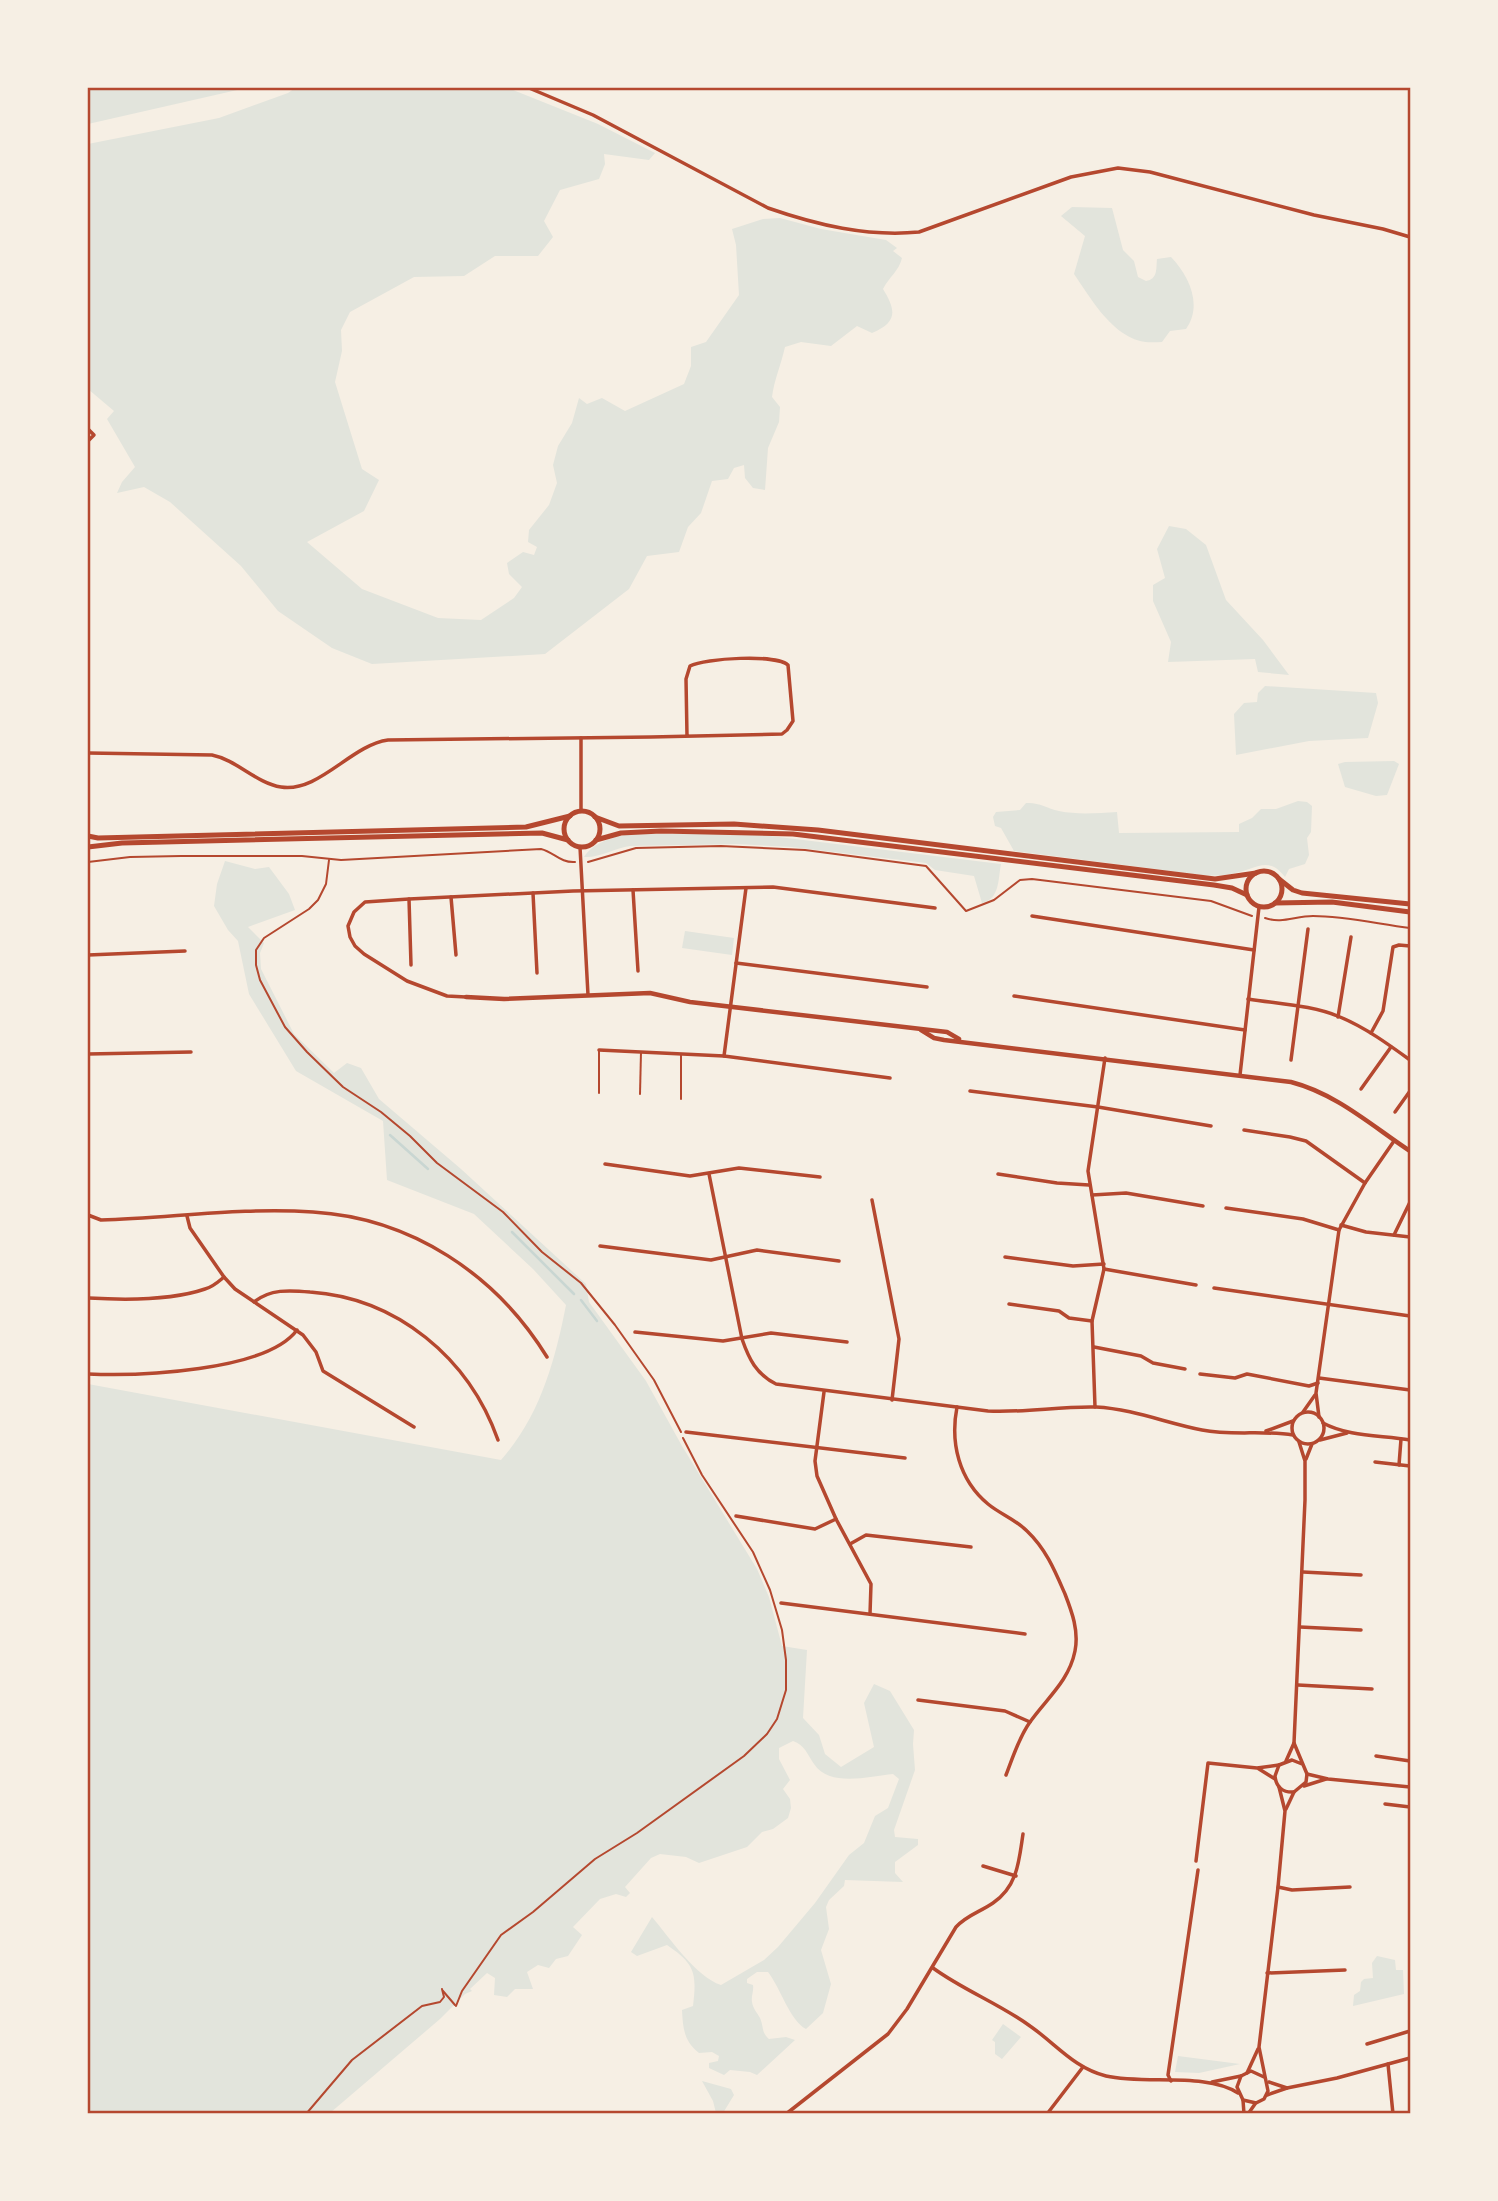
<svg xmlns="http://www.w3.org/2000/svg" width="1498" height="2201" viewBox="0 0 1498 2201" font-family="Spectral,serif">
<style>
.green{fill:#e2e4dc}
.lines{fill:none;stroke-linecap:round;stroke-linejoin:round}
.stream{stroke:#c9d6d2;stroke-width:2.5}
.path{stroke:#b5482f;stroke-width:2}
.service{stroke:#b5482f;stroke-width:2}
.minor{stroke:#b5482f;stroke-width:3.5}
.tertiary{stroke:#b5482f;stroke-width:4.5}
.secondary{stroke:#b5482f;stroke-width:5}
.neatline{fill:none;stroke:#b5482f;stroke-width:2.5}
</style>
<rect width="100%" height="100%" fill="#f6efe4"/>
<g class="green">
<path d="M88,88H246L88,124Z"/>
<path d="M295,88H508L598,124L655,153L649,160L604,154L605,164L599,179L560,190L544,221L553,237L538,256H495L464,276L414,277L350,312L341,330L342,351L335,382L362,469L379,480L364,511L307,542L362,589L438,618L481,620L514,598L522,587L509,574L507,563L523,552L534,555L537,547L528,542L529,530L549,505L557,483L553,465L558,446L572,423L579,398L587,404L602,398L625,411L684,384L691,366V347L706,342L739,295L736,245L732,229L763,219L780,218L821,229L886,240L897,248L893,251L902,258C899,271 889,277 883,289C896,310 898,322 872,333L857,326L831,346L801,342L785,347C781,365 774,380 772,397L780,407L779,422L768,448L765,490L753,488L745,478L744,465L734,468L728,479L712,481L701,513L688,527L679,552L647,556L629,589L545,654L372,664L332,648L278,611L241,566L170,502L144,487L117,493L122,482L135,467L107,419L114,411L88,389V144L219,118L288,93Z"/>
<path d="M1072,207L1112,208L1123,250L1134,261L1138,277L1146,281C1158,279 1156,269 1157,259L1171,257C1189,276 1203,305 1186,329L1170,331L1162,342C1155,342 1147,343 1140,341C1110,333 1090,297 1074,274L1085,236L1061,216Z"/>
<path d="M1169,526L1186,529L1206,545L1226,600L1263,640L1289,675L1258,672L1255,659L1168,662L1171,642L1153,601V585L1165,578L1157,549Z"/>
<path d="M1265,686L1376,693L1378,703L1368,738L1309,741L1236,755L1234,714L1244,703L1257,702L1258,693Z"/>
<path d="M1394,761L1399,764L1387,795L1376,796L1345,787L1338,764L1345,762Z"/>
<path d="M1298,801L1307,802L1312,806L1311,832L1307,838L1309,855L1305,864L1289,869L1285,877C1268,855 1256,869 1235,873C1224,876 1213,876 1202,875L1014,851L1001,828L995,826L993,817L996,812L1020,810L1026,803C1039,802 1046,808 1059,811C1078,815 1098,813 1117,812L1119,833L1239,832V824L1252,818L1261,809H1276Z"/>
<path d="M630,834H753L1001,864C998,879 1000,899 982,903L974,876L935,870L926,863L792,847L736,844L630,846C615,848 600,858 584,857C594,842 613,837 630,834Z"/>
<path d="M225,861L255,869L269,867L289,894L295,910L248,927L264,943L260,953L261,969L294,1034L334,1073L347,1063L361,1068L379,1099L461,1169L586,1284L589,1302L646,1381L682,1446L757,1569L769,1597L782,1646L807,1650L803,1718L819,1735L825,1754L841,1767L874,1747L864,1703L874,1684L890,1691L914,1730L913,1744L915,1770L894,1830L895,1837L918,1839V1845L895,1862V1873L903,1882L845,1880L844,1886L829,1900L826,1907L829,1929L821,1950L831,1984L823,2013L806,2029C790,2021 780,1987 768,1972H757L747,1979V1983L753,1985C754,1991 751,1996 752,2002C753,2009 757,2012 760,2018C764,2027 761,2032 769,2039L786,2037L795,2040L757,2075L750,2072L730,2070L724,2075L709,2068V2063L718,2061L719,2056L712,2052L699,2053C684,2041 683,2029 682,2010L693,2006C697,1973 695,1964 667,1945L637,1956L631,1952L652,1917C669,1937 696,1977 721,1985L764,1960L778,1947L815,1903L849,1855L864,1843L875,1816L888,1808L899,1779L893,1774C870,1776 830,1788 814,1764C807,1754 805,1745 793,1741L779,1748V1759L790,1780L783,1789L790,1799L791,1808L788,1818L773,1829L762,1832L747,1847L699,1863L686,1857L660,1854L651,1858L625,1887L630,1893L626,1897L616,1894L600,1899L573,1927L582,1935L568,1956L556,1959L549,1968L538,1965L527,1972L533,1989H515L507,1997L494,1995L495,1978L487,1973L470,1989L472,1991L465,1994L440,2019L330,2113H88V1384L501,1460C540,1416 555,1361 566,1305L533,1269L474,1214L387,1180L383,1121L296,1071L249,994L238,941L228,930L214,906L217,884Z"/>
<path d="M685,931L734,938L732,955L682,948Z"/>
<path d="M1377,1956L1395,1960L1396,1970H1403L1404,1994L1353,2006L1354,1995L1360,1991L1361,1982L1364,1979L1373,1978L1372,1963Z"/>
<path d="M1003,2024L1021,2037L1002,2059L995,2054V2042L992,2040Z"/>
<path d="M1178,2056L1240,2064L1199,2073L1175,2072Z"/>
<path d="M702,2081L731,2089L734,2095L723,2113H716L713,2101Z"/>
</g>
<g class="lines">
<g class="stream">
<path d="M390,1135L428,1169"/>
<path d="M512,1232L574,1294"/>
<path d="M581,1300L597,1321"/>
</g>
<g class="path">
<path d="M329,860L326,884L318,900L309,909L264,938L256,950V965L260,980L285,1027L307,1052L343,1087L381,1112L410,1136L437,1163L503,1212L542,1252L581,1283L615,1325L654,1380L681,1432"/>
<path d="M88,862L130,857L181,856H302L341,860L541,849C554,852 560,863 575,862"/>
<path d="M588,862L636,848L721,846L805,850L926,866L966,911L994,900L1020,880L1032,879L1211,901L1252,916"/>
<path d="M1265,918C1282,924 1295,916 1313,916C1345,916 1378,924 1410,928"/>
<path d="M443,1991L455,2005"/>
<path d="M456,2006L462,1991L501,1935L533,1912L595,1859L637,1833L744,1756L767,1734L777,1719L786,1690V1660L782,1630L770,1590L753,1552L702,1475L683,1438"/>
<path d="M306,2114L352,2060L422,2006L440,2002L444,1997L442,1989"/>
</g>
<g class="service">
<path d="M599,1093V1051"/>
<path d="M640,1094L641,1052"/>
<path d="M681,1099V1054"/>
</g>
<g class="minor">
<path d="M529,88L593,115L768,208C817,225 867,237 919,232L1071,177L1118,168L1150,172L1314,215L1383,229L1410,237"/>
<path d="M88,429L94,435L88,441"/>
<path d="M581,738V811"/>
<path d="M88,753L212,755C237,760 256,783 281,787C319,793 351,745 388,740L651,737L782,734L787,730L793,721L788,665C776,654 705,658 690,666L686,679L687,736"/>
<path d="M580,847L588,995"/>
<path d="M633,890L638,971"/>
<path d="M533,893L537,973"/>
<path d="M451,897L456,955"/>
<path d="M409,899L411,965"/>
<path d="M1032,916L1254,950"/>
<path d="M88,955L185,951"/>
<path d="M736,963L927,987"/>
<path d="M1014,996L1245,1030"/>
<path d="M466,997L447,996L407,981L364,954L355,946L350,937L348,926L354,912L365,902L409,899L573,891L773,887L935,908"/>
<path d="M1248,999C1278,1004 1312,1005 1340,1017C1366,1028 1388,1044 1410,1060"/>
<path d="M1338,1017L1351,937"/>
<path d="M1371,1033L1383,1011L1393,947L1399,945L1410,946"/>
<path d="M599,1050L724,1056L890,1078"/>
<path d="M88,1054L191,1052"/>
<path d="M724,1056L746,888"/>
<path d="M1291,1060L1308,929"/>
<path d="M1240,1075L1259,907"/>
<path d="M1361,1089L1391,1047"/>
<path d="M970,1091L1098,1107L1211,1126"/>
<path d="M1395,1112L1410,1091"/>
<path d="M1244,1130L1290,1137L1306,1141L1365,1183"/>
<path d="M605,1164L690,1176L739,1168L820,1177"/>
<path d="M709,1174L742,1339C749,1359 756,1374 776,1384L988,1411C1024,1413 1060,1406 1096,1407C1133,1409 1166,1423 1202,1430C1232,1436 1263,1430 1293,1435"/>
<path d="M998,1174L1057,1183L1089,1185"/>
<path d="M1092,1195L1126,1193L1203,1206"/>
<path d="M872,1200L899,1339L892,1400"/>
<path d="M1226,1208L1303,1219L1339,1230"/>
<path d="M88,1215L101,1220C171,1218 243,1207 313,1212C411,1218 496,1274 547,1357"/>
<path d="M187,1216L190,1228L224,1277L235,1289L303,1335L316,1352L323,1371L414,1427"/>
<path d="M1341,1225L1366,1232L1410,1237"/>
<path d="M1394,1235L1410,1202"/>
<path d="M600,1246L711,1260L757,1250L839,1261"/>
<path d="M1005,1257L1073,1266L1104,1264"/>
<path d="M1104,1269L1196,1285"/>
<path d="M1214,1288L1410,1316"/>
<path d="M89,1298C123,1300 173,1300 205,1289C213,1287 218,1282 224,1277"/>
<path d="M254,1302C270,1289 289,1290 310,1292C397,1298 469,1358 498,1440"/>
<path d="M1009,1304L1059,1311L1069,1318L1092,1321"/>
<path d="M635,1332L723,1341L771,1333L847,1342"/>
<path d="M1094,1347L1141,1356L1153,1363L1185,1369"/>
<path d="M88,1374C137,1376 266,1372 297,1330"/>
<path d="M1200,1374L1235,1378L1247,1374L1309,1386L1318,1383"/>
<path d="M1319,1378L1410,1390"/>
<path d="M824,1392L815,1461L817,1476L836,1519L871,1584L870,1614"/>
<path d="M957,1407C950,1443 959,1480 988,1504C1000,1514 1015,1519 1027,1531C1046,1549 1055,1571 1065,1594C1072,1612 1079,1631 1075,1651C1069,1681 1047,1698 1030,1722C1019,1737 1013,1757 1006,1775"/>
<path d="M1095,1407L1092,1321L1104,1269L1088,1171L1105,1058"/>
<circle cx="1308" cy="1428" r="16"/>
<path d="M1303,1412L1315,1395"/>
<path d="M1319,1417L1316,1393L1339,1230L1365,1183L1394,1141"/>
<path d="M1323,1423C1349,1437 1382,1435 1410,1440"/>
<path d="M1266,1431L1293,1421"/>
<path d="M686,1432L905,1458"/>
<path d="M1320,1440L1347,1433"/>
<path d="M1306,1459L1312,1444"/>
<path d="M1375,1462L1410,1466"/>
<path d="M1399,1465L1401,1439"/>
<path d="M736,1516L815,1529L836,1519"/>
<path d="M850,1544L866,1535L971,1547"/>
<path d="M1303,1572L1361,1575"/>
<path d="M781,1603L1025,1634"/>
<path d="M1300,1627L1361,1630"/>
<path d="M1298,1685L1372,1689"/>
<path d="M918,1700L1005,1711L1030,1722"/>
<path d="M1294,1743L1307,1774L1306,1782L1294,1792C1283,1793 1276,1787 1275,1776L1279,1765L1292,1760L1302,1764"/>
<path d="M1376,1756L1410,1761"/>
<path d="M1286,1761L1294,1743L1305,1500V1461L1299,1442"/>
<path d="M1259,1769L1275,1779"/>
<path d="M1307,1774L1328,1779L1410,1787"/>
<path d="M1304,1786L1326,1779"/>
<path d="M1385,1804L1410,1807"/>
<path d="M1286,1809L1294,1792"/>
<path d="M1196,1861L1208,1763L1257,1768L1279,1765"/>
<path d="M983,1866L1016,1876"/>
<path d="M1278,1887L1292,1890L1350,1887"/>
<path d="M933,1968C963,1990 1000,2004 1030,2026C1056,2044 1074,2068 1106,2076C1145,2085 1206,2072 1238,2093"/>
<path d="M1267,1973L1345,1970"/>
<path d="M1367,2044L1410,2031"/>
<path d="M1388,2064L1393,2114"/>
<path d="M1247,2073L1258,2049"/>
<path d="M1264,2077L1251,2071L1241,2076L1237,2087L1243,2100L1256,2103L1264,2099L1268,2091L1259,2047L1278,1887L1285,1811L1279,1787"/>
<path d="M1171,2081L1168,2075L1198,1870"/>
<path d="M1212,2082L1241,2076"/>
<path d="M1269,2082L1287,2088"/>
<path d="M1267,2095L1287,2088L1337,2078L1410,2058"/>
<path d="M1243,2100L1244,2114"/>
<path d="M786,2114L888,2034L907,2009L956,1927C967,1915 980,1912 993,1903C1018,1886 1019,1860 1023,1834"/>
<path d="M1047,2114L1083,2067"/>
<path d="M1248,2114L1255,2104"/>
</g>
<g class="tertiary">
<path d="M466,997L504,999L650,993L690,1002L947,1032L959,1039"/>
<path d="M921,1030L934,1038L944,1040L1291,1082C1337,1094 1372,1126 1410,1151"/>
</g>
<g class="secondary">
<circle cx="582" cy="829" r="18"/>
<path d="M595,817L619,826L734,824L818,830L1215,879L1256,873"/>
<path d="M88,836L98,838L526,827L570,816"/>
<path d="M596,840L621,833L661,831L793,834L1214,885L1232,888L1247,895"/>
<path d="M88,847L122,843L542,833L568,840"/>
<circle cx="1264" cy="889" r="18"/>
<path d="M1279,879L1293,890L1302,893L1410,904"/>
<path d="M1275,903L1332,902L1410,912"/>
</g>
</g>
<rect width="1498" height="2201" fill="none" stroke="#f6efe4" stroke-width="178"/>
<rect x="89" y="89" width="1320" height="2023" class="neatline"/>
</svg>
